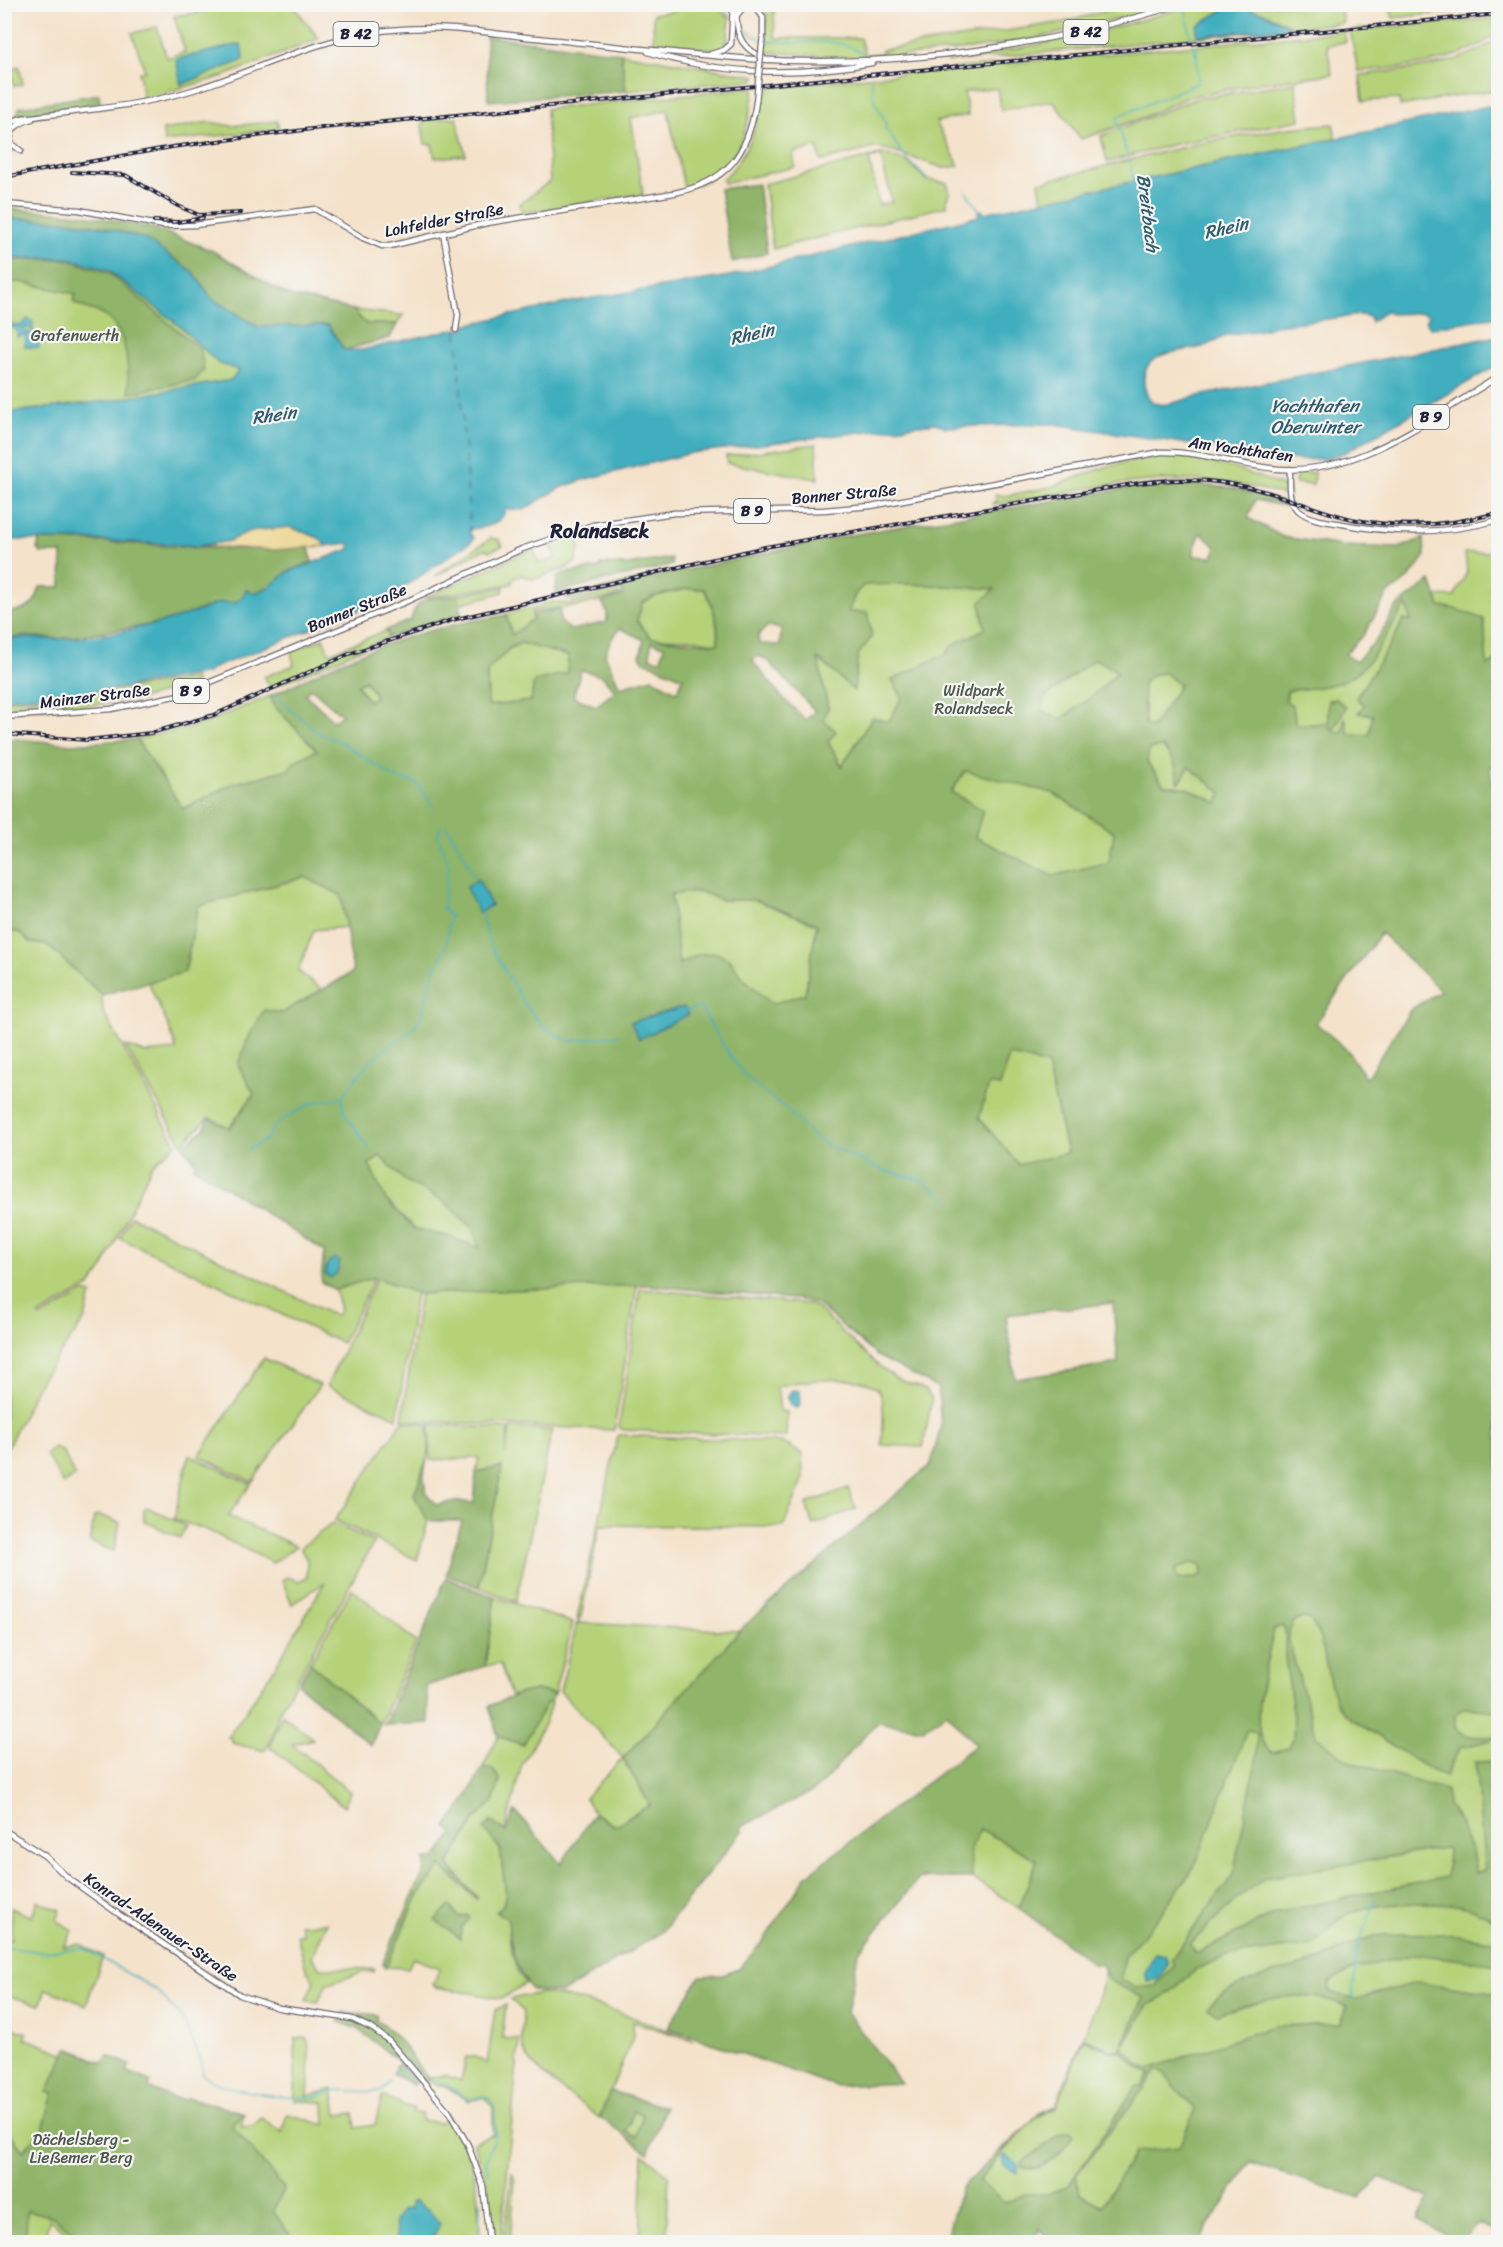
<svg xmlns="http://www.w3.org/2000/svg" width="1503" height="2247" viewBox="0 0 1503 2247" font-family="Sriracha,sans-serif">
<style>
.green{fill:#b5d279;stroke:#6c7a5a;stroke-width:1.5;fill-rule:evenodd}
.forest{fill:#90b469;stroke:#596b52;stroke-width:1.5;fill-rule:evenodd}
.sand{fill:#eeda9e;stroke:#887e6c;stroke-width:1.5}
.water{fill:#41aebe;stroke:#32687c;stroke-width:1.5}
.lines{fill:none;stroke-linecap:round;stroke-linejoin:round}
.stream{stroke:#41aebe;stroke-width:1.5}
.ferry{stroke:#2e5a6f;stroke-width:1.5;stroke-dasharray:8 6;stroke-linecap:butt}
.secondary-casing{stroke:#6c656d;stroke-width:7}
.primary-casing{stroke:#6c656d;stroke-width:7}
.highway-casing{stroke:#6c656d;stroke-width:8}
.secondary{stroke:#fff;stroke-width:4.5}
.primary{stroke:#fff;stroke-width:4.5}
.highway{stroke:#fff;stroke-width:5}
.rail-casing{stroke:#22223b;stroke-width:4}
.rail{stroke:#f6f6f2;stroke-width:1.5;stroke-dasharray:4.5;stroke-linecap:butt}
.secondary-bridge-casing{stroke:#6c656d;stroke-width:7;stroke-linecap:butt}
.secondary-bridge{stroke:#fff;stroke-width:4.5}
.labels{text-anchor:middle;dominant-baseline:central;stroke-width:4.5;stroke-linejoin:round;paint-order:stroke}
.shield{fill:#f6f6f2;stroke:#626272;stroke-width:1.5}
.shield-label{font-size:15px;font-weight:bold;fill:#22223b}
.street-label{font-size:16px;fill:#22223b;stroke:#f6f6f2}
.park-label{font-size:16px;fill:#4e574e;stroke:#f6f6f2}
.water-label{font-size:18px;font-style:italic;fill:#2e5a6f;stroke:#f6f6f2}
.quarter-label{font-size:20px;font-weight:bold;fill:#22223b;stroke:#f6f6f2}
</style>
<rect width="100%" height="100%" fill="#f6f6f2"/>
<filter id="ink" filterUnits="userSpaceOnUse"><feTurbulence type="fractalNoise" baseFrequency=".0167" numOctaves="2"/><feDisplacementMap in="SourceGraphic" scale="12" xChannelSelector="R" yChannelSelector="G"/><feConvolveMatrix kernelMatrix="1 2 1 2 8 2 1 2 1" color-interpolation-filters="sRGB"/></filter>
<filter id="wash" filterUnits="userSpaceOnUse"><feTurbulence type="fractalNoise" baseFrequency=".008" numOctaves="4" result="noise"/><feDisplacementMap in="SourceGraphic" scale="24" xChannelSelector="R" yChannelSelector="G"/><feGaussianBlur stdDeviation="1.35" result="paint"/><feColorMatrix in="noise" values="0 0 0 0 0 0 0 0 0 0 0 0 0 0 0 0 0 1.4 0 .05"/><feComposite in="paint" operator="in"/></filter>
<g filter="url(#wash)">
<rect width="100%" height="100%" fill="#f4e2ca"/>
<g class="green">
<path d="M292,4L319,39L224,76L143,99L139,72L145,71L132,33L157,27L167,58L185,52L174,16L198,13V5Z"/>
<path d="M1498,4V7L1393,18L1389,5Z"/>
<path d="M672,5H720L726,17L730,16L727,46L721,49L654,46L653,14L673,11Z"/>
<path d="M759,5H767L774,8L775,38H860L865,55L882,53V50L1064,22L1130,5H1169C1069,35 967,55 862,57C831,58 798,54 766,52L767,15Z"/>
<path d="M1192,5H1340L1343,23L948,62V58C1032,49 1112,30 1192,5ZM1264,13L1290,25L1288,28L1202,37Z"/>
<path d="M1498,18V33C1460,63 1406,68 1358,71L1350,30Z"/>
<path d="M1344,31L1346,42L1327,45L1332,74L1260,83L1188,97L1144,117L1081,139L1053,101L1001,110L997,88L964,92L968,115L936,122L959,166L944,168L878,147L821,161L817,147L793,153L795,167L724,183L722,180C749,155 760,121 764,87Z"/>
<path d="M1498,38V89L1400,106L1399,99L1363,101L1360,75C1407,69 1460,68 1498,38Z"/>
<path d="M621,53L755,76V80L626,91Z"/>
<path d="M19,66L23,84L14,86L10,70Z"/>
<path d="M1295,82L1300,120L1175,144L1107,162L1101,136L1195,99Z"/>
<path d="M754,87C749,131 735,179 684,188L668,110L631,118L643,194L522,213L520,204L550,181L546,109Z"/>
<path d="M456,117L466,155L435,158L432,144H425L422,124L428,120Z"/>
<path d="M277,121L279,129L164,142L163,130L209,122L232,126Z"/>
<path d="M1333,124L1336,138L1042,201L1039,182C1136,160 1233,130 1333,124Z"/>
<path d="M882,154L906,161L927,180L947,183L950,193L946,200L947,206L773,249L764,184ZM881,156L892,202L879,205L869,159Z"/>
<path d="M4,258H69L108,270L182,328L218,363L239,370L231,380L107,401L5,413Z"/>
<path d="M353,310L403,315L397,324H366Z"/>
<path d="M816,444L818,479L727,463L726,456Z"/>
<path d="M1161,456C1207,456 1245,471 1287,488L1289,497C1183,462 1099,488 993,505V502H997L995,494L1005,496L1051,487L1108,466Z"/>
<path d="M1314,472L1313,485L1295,483L1297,474Z"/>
<path d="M576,534L580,547L576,561L567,568L534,579L521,575L514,578L511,584L423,598L536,547L534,551L539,564L555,558L551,544H545Z"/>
<path d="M491,538L499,540L503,546L490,551L485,549L435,576Z"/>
<path d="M1498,551V660L1487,667L1484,619C1466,614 1459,607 1440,608L1437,596L1454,597L1467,572L1465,553Z"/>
<path d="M973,574L1123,671L1128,734L1120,870L1049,887L897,802L871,720L842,766L828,742L823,720L828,708L817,657L853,690L854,687L782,629L774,626L862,579Z"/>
<path d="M620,584L621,590L606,589L572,600L566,598Z"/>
<path d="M504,587L503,592L459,604L458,595Z"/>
<path d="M686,589H704C714,606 718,624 718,644L693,639L651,638L637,621L642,603L655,596Z"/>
<path d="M608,592H617L620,595L579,606L532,611L533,619L524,628L512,635L506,614L553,602L570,604Z"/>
<path d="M1406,603L1411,620L1402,621L1395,637L1356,698L1365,705L1359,713L1373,715L1369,735L1347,734L1345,719L1342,733L1327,728L1335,726L1328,701V723L1295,725L1293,706L1286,701L1287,691L1330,685L1353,676Z"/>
<path d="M386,631L388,637L271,688L264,677L294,665L291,652L323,638L329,653Z"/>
<path d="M521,643L568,656V673L534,681L531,701L488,706L487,671L510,648Z"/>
<path d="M1165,673L1180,685L1153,728L1145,726L1143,683L1154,674Z"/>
<path d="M194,679L196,683L191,685L137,700L64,708L65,697Z"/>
<path d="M365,680L376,696L368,701L357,685Z"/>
<path d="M63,696V708L5,709V700Z"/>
<path d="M270,696L275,707L317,750L295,761L290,769L232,784L183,809L136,739L197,726Z"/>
<path d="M1162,747L1174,761L1179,782L1189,767L1222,793L1218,804L1188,788L1164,785L1147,762L1148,749Z"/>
<path d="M305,877L341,895L346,927L314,930L298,971L322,990L282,1013L254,1094L229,1128L208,1118L182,1144L125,1046L145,1053L176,1050C174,1033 156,1001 148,982L185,972L198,906Z"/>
<path d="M701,892L721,900H755L817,924L805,994L771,1004L743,978L730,960L700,954L679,965L671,894Z"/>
<path d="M5,931L18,932L31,943L47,945L102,995L103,1011L176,1144L152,1165L101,1272L89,1287L39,1315L41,1317L85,1292L91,1294L85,1319L38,1384L5,1453Z"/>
<path d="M1009,1055L1047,1065L1067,1153L1019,1166L979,1118L989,1084L1000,1086Z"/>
<path d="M380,1156L404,1180L442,1200L471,1226L480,1249L450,1237L415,1229L386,1200L369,1165Z"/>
<path d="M131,1216L335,1316L340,1310L335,1290L375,1277L342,1343L120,1238Z"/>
<path d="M377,1278L416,1293L397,1418L327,1386Z"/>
<path d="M605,1285H637L614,1430L402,1420L420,1294Z"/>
<path d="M640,1289L809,1304L816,1307L874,1362L897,1379L926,1390L932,1399L923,1447L882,1445C882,1430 886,1406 880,1393C871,1372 795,1380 777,1387L780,1411L787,1412L786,1437L623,1430L619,1427Z"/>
<path d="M264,1358L320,1385L252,1482L199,1456Z"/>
<path d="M404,1422L428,1424L429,1452L414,1495L428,1521L417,1560L335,1520L400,1424Z"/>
<path d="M430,1424L509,1429L505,1453L511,1428L552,1430L516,1602L479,1587L502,1467L476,1472L479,1458L430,1460Z"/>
<path d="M618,1435L782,1442L802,1454L803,1480L783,1527L600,1525L580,1621L577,1619Z"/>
<path d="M55,1447L63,1452L75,1476L63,1484L46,1454Z"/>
<path d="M189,1455L251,1484L228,1516L296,1546L273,1563L207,1530L174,1519Z"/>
<path d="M848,1488L856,1509L813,1525L806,1504Z"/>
<path d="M147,1507L186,1526L180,1538L144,1521V1509Z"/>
<path d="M99,1515L120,1523L114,1551L90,1542L94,1517Z"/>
<path d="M333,1523L374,1542L278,1714C275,1728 273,1739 264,1751L232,1743V1738L228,1737L272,1672L325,1582L292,1604L282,1580L287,1577L299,1581L307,1577V1560L300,1548Z"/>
<path d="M1190,1563L1201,1564L1202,1574L1199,1578L1177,1579L1175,1570Z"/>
<path d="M352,1589L416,1642L380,1724L310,1663Z"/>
<path d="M495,1597L573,1623L554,1694L536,1690L511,1696L500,1664L485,1666Z"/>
<path d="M1256,1606L1304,1611L1448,1708L1465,1705L1498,1708V2006L1181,2150L1102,2212L1005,2204L979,2185L978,2180L1039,2113L1056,2105L1100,1994L1106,1965Z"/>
<path d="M577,1623L740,1631L623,1758L650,1805L615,1826L594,1813L585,1798L623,1758L560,1691Z"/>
<path d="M547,1702L551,1703L545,1722L521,1767L505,1831L491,1822L500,1849L506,1894L503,1905L508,1918L511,1951L518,1972L526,1983L503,1998H498L436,1987L433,1984L440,1968L413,1958L408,1968L384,1967L418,1896L441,1866L478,1898L448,1865L476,1818L493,1801L500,1780L492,1769L483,1767L498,1736L523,1744Z"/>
<path d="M282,1714L313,1739L292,1744L350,1792L344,1807L270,1747Z"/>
<path d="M980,1829L1037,1860L1019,1908L972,1878L969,1851Z"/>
<path d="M37,1901L61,1910L57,1920L73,1931L63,1947L80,1944L103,1956L86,2005L46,1989L40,2005L5,1995V1940H11V1908L32,1917Z"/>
<path d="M327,1923L312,1957L320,1968L375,1969L374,1972H363L326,1985L318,2002L307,2000L314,1981L306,1969L297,1935H303L300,1924Z"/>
<path d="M541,1993C594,2000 644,2022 693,2040L633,2022V2037L599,2118C582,2103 528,2069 523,2048C520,2036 525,2023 522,2010L510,1999Z"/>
<path d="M506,2005L502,2038L519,2040L501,2242H495C494,2207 487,2175 473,2143L493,2134V2107L484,2097L469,2101L445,2086L433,2084L428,2078L445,2075L461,2081L466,2057H476L487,2064L495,2010Z"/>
<path d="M5,2026L27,2033L25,2038L65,2054L63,2058L232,2126L244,2113L241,2127L253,2126L261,2118L282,2132L287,2114L325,2125L324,2102L295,2101V2039L305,2038L308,2041C310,2060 310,2075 308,2096L333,2089L337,2115L354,2113L356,2128L375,2125L382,2096L414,2109L412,2113L422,2114L421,2120L441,2123L446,2115C478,2164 478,2185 480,2242H92L75,2239L49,2220L43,2242H5Z"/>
<path d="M634,2110L643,2115L636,2137L626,2132Z"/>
<path d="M643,2154L669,2176L666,2242H640Z"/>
<path d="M512,2173L515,2180L510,2242H504Z"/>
</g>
<g class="forest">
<path d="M486,36L621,53L626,91L488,101Z"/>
<path d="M99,94L100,103L16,116L20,107Z"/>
<path d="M758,184L767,253L732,262L720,189Z"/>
<path d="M4,208L80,214L153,228L211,250L287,295L353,310L366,324H397L390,338L344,350L328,325L259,327L212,299L193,272L104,227L65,221L5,218Z"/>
<path d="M65,259L109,273L200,349L204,370L195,380L129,393C128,365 128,322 95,311C86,308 81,307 73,302L76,294L20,282L5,283V260Z"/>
<path d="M1182,483L1233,488L1291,504L1289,507L1255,500L1248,518L1283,537L1342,546L1399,548L1424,538L1425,557L1408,579L1387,595L1364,634L1345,654L1356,662L1378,638L1397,606L1431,581L1440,607C1459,607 1466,614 1484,619L1487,666L1498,660V766L1490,767L1498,810V1711L1464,1708L1455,1715V1728C1470,1742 1486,1734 1498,1738L1460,1748L1445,1776L1430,1770L1347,1716C1322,1691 1331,1646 1310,1620L1303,1618L1294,1622L1289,1632V1642L1316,1736L1348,1761L1446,1790L1448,1805L1460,1822L1465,1839L1472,1850L1476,1874L1485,1869L1475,1762L1498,1761V1923C1485,1914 1472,1907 1456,1905C1430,1901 1369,1903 1346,1915C1332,1922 1325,1936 1312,1945L1227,1956L1199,1968L1163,1998L1148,2005L1122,2048L1140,2065L1149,2069L1274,2026L1339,2024L1347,2007C1305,1986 1260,2000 1218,2014L1207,2009C1233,1975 1289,1974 1326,1957C1346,1947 1363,1936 1385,1935C1424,1932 1461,1933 1498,1942V1965L1416,1954L1351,1970L1330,1982V1992L1356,1999L1419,1982L1498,1994V2229L1497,2232L1478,2223L1460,2242L1418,2220L1429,2198L1380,2177L1360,2198L1250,2163L1198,2242H1051L1039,2229L1034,2242H969L947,2236L961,2188L1031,2122L1045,2110L1055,2108L1084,2037L1108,2049L1120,2050L1144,1998L1108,1980L1102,1964L1095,1965L1019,1908L1037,1860L980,1829L970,1851L972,1878H919L858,1953L847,2013L901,2083L835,2086L668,2028L700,1976L723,1975L739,1969L764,1940L807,1875L976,1745L947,1713L923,1729L877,1722L817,1789L741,1827L742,1831L662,1932L562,1993L532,1990C514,1967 510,1947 508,1918L496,1912L503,1905L506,1894L500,1849L484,1829L491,1822L506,1832L515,1811L561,1864L594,1813L615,1826L650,1805L623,1759L744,1626L931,1464L941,1426L938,1388L877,1356L817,1304L804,1300L644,1285L418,1294L375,1277L335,1290L321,1282L324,1251L194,1167L196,1163L183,1147L204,1129L210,1118L230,1128L254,1094L238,1065L248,1038L264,1010L282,1013L353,972L341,895L305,877L198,906L185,972L102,995L47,945L31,943L18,932L5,931V738L72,744L136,739L183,809L232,784L289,769L295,761L317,750L275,707L270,696C297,684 322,669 350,658C400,637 452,623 506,615L512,635L533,619L532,614L560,609V621L571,630L607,622V612L602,602L623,596L620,584L850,535L1134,487ZM1201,533L1216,547L1213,557L1194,556V549ZM909,584L995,589L980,603L985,629L952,645L946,654L892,680L902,697L889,721L872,718L842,766L828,742L836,731L823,720L828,708L818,658L854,691L858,655L872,636L867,612H848L856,593L864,585ZM686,589H704C714,606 719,625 718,644L651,638L637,621L642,603L655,596ZM1406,604L1411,620H1403L1395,637L1356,698L1365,705L1358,713L1373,715L1369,735L1348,734L1345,717L1342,733L1329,728L1335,727L1346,707L1336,699L1328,700V723L1296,725L1293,706L1286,701L1287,691C1308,688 1336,688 1354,675C1376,659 1391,626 1406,604ZM768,626L781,629L780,645L759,644L758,635ZM620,628L644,640L640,656L644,661L683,678L677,692L652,678L620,687L605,655L610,641ZM651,642L664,646L661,660L650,658ZM521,643L568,656L567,673L534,681L531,701L488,706L487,671L510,648ZM758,656L767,660L815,711L806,720L781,696L752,660ZM1095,659L1118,672L1091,697L1061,719L1042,710L1045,697ZM581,670L602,676L615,691L596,706L573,697ZM1165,673L1180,685L1152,728L1145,725L1143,683L1154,674ZM365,680L376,696L368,701L357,685ZM311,688L342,715L334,721L305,694ZM1162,747L1174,761L1179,783L1189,767L1222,793L1218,803L1188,788L1164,785L1147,762L1149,749ZM965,771L1053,793L1114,832L1109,862L1053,876L975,837L983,810L951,792ZM478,879L491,905L479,913L474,900ZM701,892L721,900H755L817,924L805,994L772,1004L743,978L730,960L717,953L700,954L679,964L671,894ZM1381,933L1441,991L1411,1009L1366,1078L1347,1050L1316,1023ZM1009,1055L1047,1065L1067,1153L1019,1165L979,1118L989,1084L1000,1086ZM380,1156L404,1180L442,1200L471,1226L480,1248L450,1237L415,1229L386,1200L369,1165ZM1113,1303L1118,1363L1015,1379L1006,1315ZM1190,1563L1201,1564L1202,1574L1198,1578L1177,1579L1175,1570ZM1282,1626L1285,1629V1657L1294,1718L1293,1739L1288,1748L1273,1753C1242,1737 1269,1657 1274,1629ZM1247,1730L1257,1732L1256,1761L1233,1875L1172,1958L1173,1967L1155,1986L1135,1988L1121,1979L1124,1957L1156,1920L1195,1866ZM1444,1848L1448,1849L1446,1877L1278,1912L1196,1954L1190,1944L1238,1898L1265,1878ZM1084,2039L1110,2051H1120L1140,2069L1151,2074L1142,2086H1137L1068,2186L1047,2194H1025L1005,2203L979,2181C996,2162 1030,2113 1055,2109ZM1158,2070L1164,2074L1195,2109L1179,2147L1135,2152L1102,2206L1080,2194L1076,2175Z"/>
<path d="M39,540C129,540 220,555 309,547L312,562L288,572L269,587L229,605L219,603L167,622L59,639L22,636L5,640L4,618L9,612C28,610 35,606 40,587H61L62,553H40V550H37Z"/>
<path d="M671,558L672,565L556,592L557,578L563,573L600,568V564L627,565Z"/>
<path d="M458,595L461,615L389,637L386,630L411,620C417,593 434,599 458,595Z"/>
<path d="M427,1460C422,1477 422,1494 437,1505L455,1501L474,1503L476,1472L502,1467L479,1587L446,1575L462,1521H428L414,1495Z"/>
<path d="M446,1578L495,1597L485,1666L426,1686L429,1723L384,1725Z"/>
<path d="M310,1663L380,1724L371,1745L298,1684Z"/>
<path d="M536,1690L554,1694L551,1703L547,1702L523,1745L498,1736L489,1706L521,1693Z"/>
<path d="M483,1767L492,1769L500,1780L493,1802L476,1818L448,1865L477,1900L441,1866L418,1896L387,1965L382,1964L425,1869V1859H435L454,1833L446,1827L465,1800Z"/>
<path d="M450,1906L458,1917L468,1915L470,1918L461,1928V1939L435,1920Z"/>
<path d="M343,2012L377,2015L376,2021C403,2035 411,2060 430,2081H418L413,2085L393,2074L396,2065L401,2063L358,2029L339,2022Z"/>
<path d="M68,2048L103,2063L108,2055L130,2065L127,2071L151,2082L149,2087L169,2097L185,2100L187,2097L244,2113L232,2126L284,2188L273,2211L295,2242H185L147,2238L119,2242L74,2234L53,2217L27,2210L26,2242H5V2126L23,2151L43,2129L53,2094L47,2092Z"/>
<path d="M610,2091L665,2107L648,2153L600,2117ZM634,2111L643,2115L636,2137L626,2132Z"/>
<path d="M1071,2131L1073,2135C1065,2151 1041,2176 1021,2167L1022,2163L1059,2135Z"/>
</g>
<path class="sand" d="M290,527L319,538L326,546L274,550L200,546L229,541L249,531Z"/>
<g class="water">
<path d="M1240,6L1264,13L1291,27L1197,36V26L1226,8Z"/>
<path d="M241,44L244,60L181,85L176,59Z"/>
<path d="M1498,104V316L1430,328L1426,322L1429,316L1424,313L1390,314L1386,311L1371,322L1370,317L1361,315L1276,325C1259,334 1241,330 1223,337C1216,340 1210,345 1202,347C1182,352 1143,350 1144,381C1146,415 1172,404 1193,397L1498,336V365L1344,453L1324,459L1298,460L1053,424L946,427L935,423L691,453L583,480L560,488L523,510L506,509C501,525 486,528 471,529L470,534L474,538L472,541L386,599L211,669L208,673L109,690L5,698V640C25,635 38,640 59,639C109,637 171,623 216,604C230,599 236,611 246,590L255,593L269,587L288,572L350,549L349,543L326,546L319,538L290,527L249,531L229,541L200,546L93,540H5V413L107,401L231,380L239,370L218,363L182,328L108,270L69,258H5L4,218L65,221L104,227L145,239L193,272L212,299L258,327L328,325L344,350H362L454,329H465L464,325L575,301L729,276L979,216L978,212L982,210L984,213Z"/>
<path d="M28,319L33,322V330L25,327L24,332L35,333L33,341L39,343V348L25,347L26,335L17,337L16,328H10L11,324L20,326Z"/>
<path d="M478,879L491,905L479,913L466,888Z"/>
<path d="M684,1007L688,1015L639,1039L631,1022Z"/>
<path d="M334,1258L340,1262L337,1273L331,1278L325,1274L327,1264Z"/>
<path d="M792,1390L799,1391L801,1398L799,1407L796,1408L792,1406L787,1397Z"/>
<path d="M1155,1953L1165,1955L1168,1964L1159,1979L1148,1981L1145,1973Z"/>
<path d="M1005,2155L1018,2164V2173L1005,2167L1002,2158Z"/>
<path d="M414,2201L429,2210L440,2224L431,2242H397L395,2221L402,2210L410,2209V2203Z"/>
</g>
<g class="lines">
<g class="stream">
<path d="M724,4L728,16"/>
<path d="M1218,6L1226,8"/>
<path d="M1185,7L1191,39"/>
<path d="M1189,10L1219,4"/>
<path d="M739,19C759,64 829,25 862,54"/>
<path d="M1197,45V58"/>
<path d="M871,79L874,100L886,123L885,128L904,156L927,179"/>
<path d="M1119,127L1117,120L1119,116L1198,83L1197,58L1192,45"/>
<path d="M1120,130L1127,155"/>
<path d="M1129,160L1130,163"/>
<path d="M1131,167L1133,181"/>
<path d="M966,192L981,212"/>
<path d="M274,696L322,735L341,742L397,779L415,782L433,806"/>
<path d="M446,825L466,858L474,877"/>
<path d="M440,826L438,837L449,864L443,909L450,916L446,946"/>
<path d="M480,912L490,945L525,1005L545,1029L571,1041L619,1035"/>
<path d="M685,1011L700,1007L728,1053L747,1079L784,1107L817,1140L882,1170L922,1180L951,1202"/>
<path d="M342,1098L344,1112L369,1149"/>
<path d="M249,1149L267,1139L272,1129L285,1118L312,1103L342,1097L368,1063L414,1028L421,1017L434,972L446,947"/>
<path d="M4,1947L43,1952L84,1948L156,1990L182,2018L201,2060L203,2075C217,2090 288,2099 310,2098C320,2098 331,2089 341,2090C354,2091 368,2093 382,2091L390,2081"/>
<path d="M1352,2000L1358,1944L1376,1899"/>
<path d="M393,2074L395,2070L403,2069L414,2080"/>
<path d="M431,2082L446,2084L469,2100L484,2096L490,2099L494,2107L496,2132L486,2161L489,2175"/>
<path d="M479,2242L480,2201"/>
</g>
<path class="ferry" d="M457,331L470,531"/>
</g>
</g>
<g filter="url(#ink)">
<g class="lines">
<g class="secondary-casing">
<g id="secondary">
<path d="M741,4L754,6"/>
<path d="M753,4L763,17V35"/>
<path d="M4,204L79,210L164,226L195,225L315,209L363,238L382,246H390L487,223L674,193C727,182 748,155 756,102"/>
<path d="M443,233L458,315L456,330"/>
<path d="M1290,469C1290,482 1288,500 1298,510C1308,519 1324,521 1337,523C1391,534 1445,535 1498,520"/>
<path d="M4,1830L45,1856L68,1878L120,1915L240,1995L279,2008L352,2019L373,2029L389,2041L449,2112L468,2145L483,2186L489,2242"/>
</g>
</g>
<g class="primary-casing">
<g id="primary">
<path d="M736,4C736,30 737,47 763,57"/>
<path d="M737,15L745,5"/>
<path d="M648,52C720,75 798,76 872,63"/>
<path d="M711,54L724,50L731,44L733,4"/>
<path d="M24,118C81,110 138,107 193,90C264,68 327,33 402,29C444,26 485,32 526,37C597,44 668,53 738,58C890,70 1037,49 1182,4"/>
<path d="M11,143L21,151"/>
<path d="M5,152L10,148C9,130 15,124 32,119"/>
<path d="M4,717L111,709L179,695L403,603L522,549L593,525L674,513L824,510L871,506L1161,452C1201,451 1239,466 1279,469C1361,475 1431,417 1498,377"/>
</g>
</g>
<g class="highway-casing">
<g id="highway">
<path d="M4,124L24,118"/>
<path d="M4,140L5,152"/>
</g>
</g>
<use href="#secondary" class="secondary"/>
<use href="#primary" class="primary"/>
<use href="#highway" class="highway"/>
<g class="rail-casing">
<g id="rail">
<path d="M72,172L125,175L178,206L199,215L241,213"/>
<path d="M4,177L172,147L312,129L1498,14"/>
<path d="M154,221L177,222L203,218"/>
<path d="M4,734L87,740L151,733L214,715L349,654L452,620L765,547L1133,484C1179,477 1225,479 1270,493C1299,502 1327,514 1357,520C1405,529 1452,525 1498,513"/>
</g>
</g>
<use href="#rail" class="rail"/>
<g class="secondary-bridge-casing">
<path id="secondary-bridge" d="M756,102L763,35"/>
</g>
<use href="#secondary-bridge" class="secondary-bridge"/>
</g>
</g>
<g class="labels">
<g class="shield">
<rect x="1063.5" y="20" width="45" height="24" rx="4.5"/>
<rect x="333.5" y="22" width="45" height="24" rx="4.5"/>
<rect x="1413" y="405" width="36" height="24" rx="4.5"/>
<rect x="734" y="499" width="36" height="24" rx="4.5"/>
<rect x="173" y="679" width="36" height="24" rx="4.5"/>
</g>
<g class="shield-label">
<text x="1086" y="32">B 42</text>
<text x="356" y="34">B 42</text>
<text x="1431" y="417">B 9</text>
<text x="752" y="511">B 9</text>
<text x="191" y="691">B 9</text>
</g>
<g class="street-label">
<text transform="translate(444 220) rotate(-11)">Lohfelder Straße</text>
<text transform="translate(1241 449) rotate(8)">Am Yachthafen</text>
<text transform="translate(844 494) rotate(-5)">Bonner Straße</text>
<text transform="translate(357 608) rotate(-22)">Bonner Straße</text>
<text transform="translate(95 696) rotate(-7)">Mainzer Straße</text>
<text transform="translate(161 1927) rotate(34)">Konrad-Adenauer-Straße</text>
</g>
<g class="park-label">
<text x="75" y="335">Grafenwerth</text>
<text x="974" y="690">Wildpark<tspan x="974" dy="18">Rolandseck</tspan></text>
<text x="81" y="2139">Dächelsberg -<tspan x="81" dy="18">Ließemer Berg</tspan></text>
</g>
<g class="water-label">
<text transform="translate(1148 213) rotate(83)">Breitbach</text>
<text transform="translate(1226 228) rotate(-13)">Rhein</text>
<text transform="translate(752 334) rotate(-13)">Rhein</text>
<text x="1315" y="406">Yachthafen<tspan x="1315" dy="21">Oberwinter</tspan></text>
<text transform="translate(274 415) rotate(-8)">Rhein</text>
</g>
<g class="quarter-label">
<text x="600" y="531">Rolandseck</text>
</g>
</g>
<rect width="1503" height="2247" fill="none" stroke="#f6f6f2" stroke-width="24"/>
</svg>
